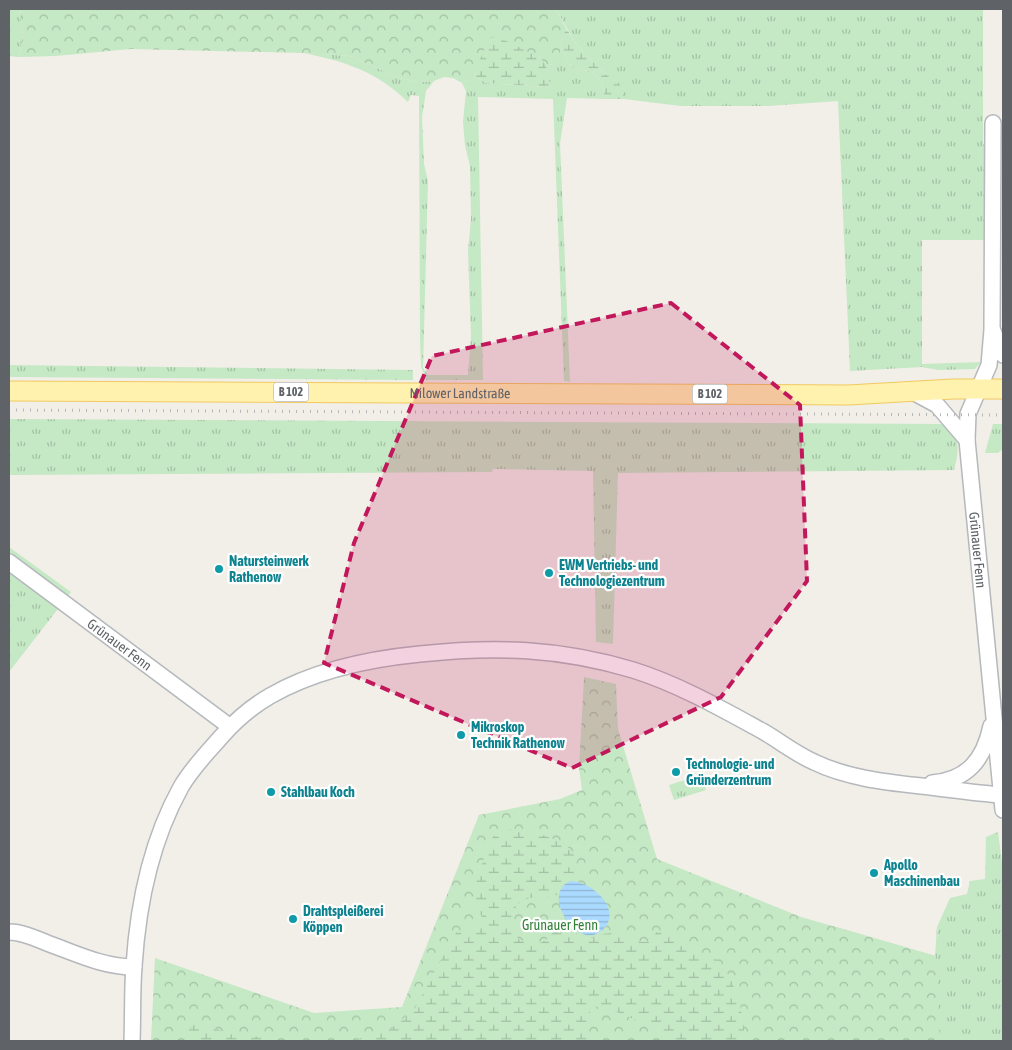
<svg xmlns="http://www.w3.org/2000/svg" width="1012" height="1050" viewBox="0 0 1012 1050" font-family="'Asap Condensed',sans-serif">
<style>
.grass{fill:url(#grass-tufts)}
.forest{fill:url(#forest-crowns)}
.wetland{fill:url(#wetland-marsh)}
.water{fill:url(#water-rules)}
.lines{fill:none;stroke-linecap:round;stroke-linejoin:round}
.minor-casing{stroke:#b5b8bc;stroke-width:18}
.major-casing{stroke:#f2c960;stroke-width:21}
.minor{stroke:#fff;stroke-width:15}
.major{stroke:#fff2af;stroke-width:19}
.rail{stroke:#b6b7b8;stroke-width:3;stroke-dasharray:1 6;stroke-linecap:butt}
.marked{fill:#c2185b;fill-opacity:0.2;stroke:#c2185b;stroke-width:4;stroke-dasharray:10 6;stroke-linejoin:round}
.culture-dot{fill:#0f9aa8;stroke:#fff;stroke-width:2}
.labels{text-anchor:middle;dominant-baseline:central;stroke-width:4.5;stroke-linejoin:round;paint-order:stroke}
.shield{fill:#fff;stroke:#8f9295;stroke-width:1}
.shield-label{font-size:12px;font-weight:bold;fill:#5f6368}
.street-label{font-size:14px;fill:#5f6368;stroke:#fff}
.culture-label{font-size:14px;font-weight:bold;fill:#0d838f;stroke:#fff;text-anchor:start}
.park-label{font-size:14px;fill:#348238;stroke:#fff}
</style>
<defs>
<pattern id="grass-tufts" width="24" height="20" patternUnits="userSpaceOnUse" patternTransform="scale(1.25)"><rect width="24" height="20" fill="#c5e8c5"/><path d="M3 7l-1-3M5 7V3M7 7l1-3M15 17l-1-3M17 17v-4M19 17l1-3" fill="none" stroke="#a3c0a4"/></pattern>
<pattern id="forest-crowns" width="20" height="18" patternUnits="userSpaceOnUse" patternTransform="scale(1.25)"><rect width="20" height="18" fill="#c5e8c5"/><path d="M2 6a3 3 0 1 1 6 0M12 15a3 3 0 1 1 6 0" fill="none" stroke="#a3c0a4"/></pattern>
<pattern id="wetland-marsh" width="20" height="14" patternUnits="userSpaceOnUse" patternTransform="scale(1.25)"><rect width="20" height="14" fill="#c5e8c5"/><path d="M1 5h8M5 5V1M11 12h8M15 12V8" fill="none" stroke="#a3c0a4"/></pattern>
<pattern id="water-rules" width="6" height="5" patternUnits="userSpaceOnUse" patternTransform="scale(1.25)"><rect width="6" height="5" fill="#aadaff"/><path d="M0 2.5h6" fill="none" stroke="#8eb4d2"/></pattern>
</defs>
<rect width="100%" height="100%" fill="#f1efe8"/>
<g class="grass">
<path d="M9,9H20L23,36L19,57L9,56Z"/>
<path d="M556,9H983V144L986,145V240H922V364L981,362L975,369L938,370L922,367L850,371L838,101L768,106H681L624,99L618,83L605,74L576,44Z"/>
<path d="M560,46L572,67L579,70L590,71L602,82L605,99L567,98L560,143L570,382L564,381L553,99L478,97L483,380H426L421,366L420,335L419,96L411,95L408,102C376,71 346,62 304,53L350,56L399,78L419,82L434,81L426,91L422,117L424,164L428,181L423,368L428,375H468L471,336L468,251L471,219L470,166L465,145L463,122L466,91L462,83L476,77L486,83L545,87L550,85L546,65L556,64L559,60Z"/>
<path d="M9,365L413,370V380L9,377Z"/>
<path d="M9,419L946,424C961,438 959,452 954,470L618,473L613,644L596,642L593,471L493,469L492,472L9,475Z"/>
<path d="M993,424H1003V449L998,453H985Z"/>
<path d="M9,547L71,592L9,672Z"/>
<path d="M701,775L706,790L674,800L669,785Z"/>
<path d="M998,832L1003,871V1041H797L833,926L935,956L937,927L950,898L967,894L970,881L985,879L986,837Z"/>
</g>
<g class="forest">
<path d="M20,9H556L566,28L560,46V60L556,64L546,65L539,57L475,71L476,77L462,83L453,78L444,77L434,81L419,82L399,78L350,56L304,53L131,49L55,56L19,57L23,36Z"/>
<path d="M584,677L616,684L618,729L657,859L801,917L936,956L940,1041H151L155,958L314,1013L402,1007L479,815L560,799L582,790L579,768Z"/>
</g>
<g class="wetland">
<path d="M566,28L576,44L605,74L619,83L624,99H605L602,82L590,71L579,70L572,67L560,46Z"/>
<path d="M496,36L539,57L546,65L550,85L545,87L486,83L476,77L475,71L489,39Z"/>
<path d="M510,829C531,833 577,836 577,867C577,871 573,877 571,881C564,884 560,887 558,895L529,898L517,904C512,918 512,926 518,939C553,954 547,926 565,926C572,925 576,936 583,938C591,940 603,932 613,933C625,935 634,943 647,942L658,931C671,932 677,941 687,947C697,953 710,953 719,962C735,978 746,1019 744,1041H662L660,1035L654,1028L620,1013L594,1006L590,1009L588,1041H356L362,1037L391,1029L415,1008L456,933C465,927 474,930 482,923C484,913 475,910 474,902C472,888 486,852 492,838L497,833Z"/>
<path d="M203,1024L236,1036L267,1037L271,1041H188V1031L194,1025Z"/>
</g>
<path class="water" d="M571,881C595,882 627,915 598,933C575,947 540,892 571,881Z"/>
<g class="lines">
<g class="minor-casing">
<g id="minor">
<path id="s1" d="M993,123L992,330L989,365L968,414L967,440L1003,810"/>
<path d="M993,331L1003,355"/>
<path d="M913,392L937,405L967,440"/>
<path id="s2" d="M9,562L229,726"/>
<path d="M932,783C968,780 984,759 991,726"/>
<path d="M9,932C22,932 35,938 47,943C75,953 103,967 134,967"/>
<path d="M132,1041C133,1016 132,991 134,966C138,904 151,841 181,787C192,768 207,753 221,737C235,721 251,707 270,696C315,670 368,659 420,654C495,646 560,648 633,670C678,684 722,709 764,732C781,742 796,754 814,762C847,778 885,782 921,786C948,789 975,793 1002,795"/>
</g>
</g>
<g class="major-casing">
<g id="major">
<path id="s3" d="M9,391L848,395L953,389H1003"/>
</g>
</g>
<use href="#minor" class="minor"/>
<use href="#major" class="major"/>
<path class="rail" d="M9,410L1003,415"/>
</g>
<path class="marked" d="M671,303L800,405L807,581L721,697L572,768L324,663L354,543L432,356Z"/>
<g class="culture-dot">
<circle cx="219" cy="569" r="5"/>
<circle cx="549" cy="573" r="5"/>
<circle cx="461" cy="735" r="5"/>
<circle cx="676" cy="772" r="5"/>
<circle cx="271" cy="792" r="5"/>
<circle cx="874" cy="873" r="5"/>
<circle cx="293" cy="919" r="5"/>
</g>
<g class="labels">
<g class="shield">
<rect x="273.5" y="382.5" width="35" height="19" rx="4"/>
<rect x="692.5" y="384.5" width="35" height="19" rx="4"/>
</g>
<g class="shield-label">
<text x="291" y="392">B 102</text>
<text x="710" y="394">B 102</text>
</g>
<g class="street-label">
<text stroke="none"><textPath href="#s3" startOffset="451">Milower Landstraße</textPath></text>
<text stroke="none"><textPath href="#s1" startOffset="432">Grünauer Fenn</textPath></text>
<text stroke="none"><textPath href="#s2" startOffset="138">Grünauer Fenn</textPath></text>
</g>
<g class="culture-label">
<text x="229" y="561">Natursteinwerk<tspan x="229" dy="16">Rathenow</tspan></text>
<text x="559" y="565">EWM Vertriebs- und<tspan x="559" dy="16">Technologiezentrum</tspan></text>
<text x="471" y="727">Mikroskop<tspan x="471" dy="16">Technik Rathenow</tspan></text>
<text x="686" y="764">Technologie- und<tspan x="686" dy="16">Gründerzentrum</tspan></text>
<text x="281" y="792">Stahlbau Koch</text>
<text x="884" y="865">Apollo<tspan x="884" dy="16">Maschinenbau</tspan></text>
<text x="303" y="911">Drahtspleißerei<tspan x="303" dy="16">Köppen</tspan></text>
</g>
<g class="park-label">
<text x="560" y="925">Grünauer Fenn</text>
</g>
</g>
<rect width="1012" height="1050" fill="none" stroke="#5f6368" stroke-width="20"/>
</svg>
